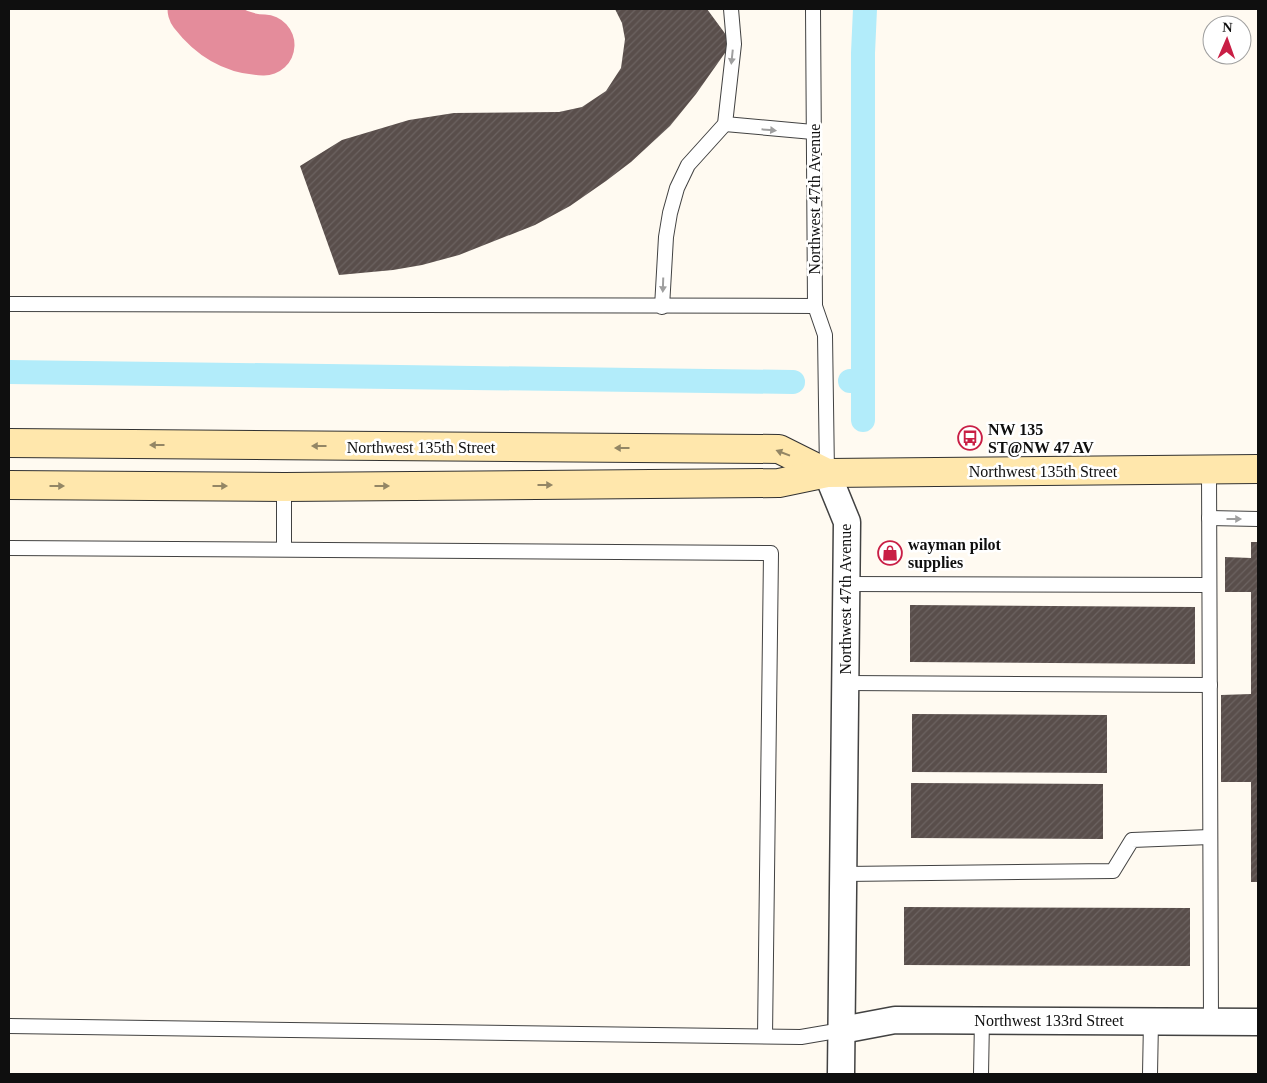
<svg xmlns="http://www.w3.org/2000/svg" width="1267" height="1083" viewBox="0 0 1267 1083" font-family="Georgia,serif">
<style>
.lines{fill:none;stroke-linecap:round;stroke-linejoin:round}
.canal{stroke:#b2ecfa;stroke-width:24}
.taxiway{stroke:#e48c9b;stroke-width:61}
.building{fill:url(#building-hatch)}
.service-casing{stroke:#424242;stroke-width:16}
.minor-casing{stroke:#424242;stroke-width:29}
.secondary-casing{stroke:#313131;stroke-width:30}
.service{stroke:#fff;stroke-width:14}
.minor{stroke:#fff;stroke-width:26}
.secondary{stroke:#ffe7ac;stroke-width:28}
.oneway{fill:#9f9f9f}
.oneway2{fill:#938665}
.labels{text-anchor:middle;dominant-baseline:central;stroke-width:5;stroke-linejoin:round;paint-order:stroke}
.street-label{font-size:16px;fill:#0f0f0f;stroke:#fff}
.poi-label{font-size:16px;font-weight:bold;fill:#0f0f0f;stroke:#fff;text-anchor:start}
</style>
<defs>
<pattern id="building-hatch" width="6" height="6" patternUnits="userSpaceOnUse" patternTransform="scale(1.25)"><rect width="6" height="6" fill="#594e4b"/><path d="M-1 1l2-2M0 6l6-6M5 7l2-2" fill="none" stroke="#6c6361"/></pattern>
</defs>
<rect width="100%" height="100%" fill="#fffaf1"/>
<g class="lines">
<g class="canal">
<path d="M9,372L793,382"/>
<path d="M850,381H863V53L865,9"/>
<path d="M863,381V420"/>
</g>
<path class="taxiway" d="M198,9C215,31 235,44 264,45"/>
</g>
<g class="building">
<path d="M615,9H707L732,43L696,94L670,126L631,162L606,181L570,206L535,225L459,255L422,265L393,270L339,275L300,166L342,140L409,120L454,113L559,112L582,107L606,91L621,68L625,39L622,23Z"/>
<path d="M1251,542H1258V882H1251V782H1221V695L1251,694V592H1225V557L1251,558Z"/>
<path d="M910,605L1195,607V664L910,662Z"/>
<path d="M912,714L1107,715V773L912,772Z"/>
<path d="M911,783L1103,784V839L911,838Z"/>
<path d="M904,907L1190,908V966L904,965Z"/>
</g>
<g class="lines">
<g class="service-casing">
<g id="service">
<path d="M813,9L815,306L825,335L827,473"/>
<path d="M725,124L813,132"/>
<path d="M9,304L815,306"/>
<path d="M662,307L666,237L670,213L677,188L688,165L725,124L734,44L731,9"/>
<path d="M1209,470L1211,1022"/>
<path d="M284,487V549"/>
<path d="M1209,518L1258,519"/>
<path d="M9,548L771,553L765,1036"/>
<path d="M846,584L1209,585"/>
<path d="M846,683L1210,685"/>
<path d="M844,874L1113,871L1132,840L1210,837"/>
<path d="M9,1026L801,1037L842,1030"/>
<path d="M981,1074L982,1020"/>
<path d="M1150,1074L1151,1021"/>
</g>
</g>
<g class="minor-casing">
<g id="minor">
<path d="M827,473L847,522L841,1074"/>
<path d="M842,1030L895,1020L1258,1022"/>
</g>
</g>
<g class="secondary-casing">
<g id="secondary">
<path d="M9,443L779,449L827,473"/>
<path d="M9,485L284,487L779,483L827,473L1258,469"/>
</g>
</g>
<use href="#service" class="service"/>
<use href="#minor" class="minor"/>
<use href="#secondary" class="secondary"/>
</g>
<defs><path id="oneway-solid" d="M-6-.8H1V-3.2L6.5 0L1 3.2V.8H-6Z" transform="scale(1.25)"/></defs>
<g class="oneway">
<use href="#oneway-solid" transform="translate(732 57) rotate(96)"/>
<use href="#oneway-solid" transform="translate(769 130) rotate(5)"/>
<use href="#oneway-solid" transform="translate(663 285) rotate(92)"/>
<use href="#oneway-solid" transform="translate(1234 519)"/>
</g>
<g class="oneway2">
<use href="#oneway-solid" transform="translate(157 445) rotate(-180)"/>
<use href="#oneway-solid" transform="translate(319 446) rotate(-180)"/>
<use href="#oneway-solid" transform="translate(622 448) rotate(-180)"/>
<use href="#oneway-solid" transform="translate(783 453) rotate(-159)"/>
<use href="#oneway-solid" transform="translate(545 485)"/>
<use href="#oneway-solid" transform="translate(57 486)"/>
<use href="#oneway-solid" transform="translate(220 486)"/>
<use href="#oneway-solid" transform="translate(382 486)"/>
</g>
<defs>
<g id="bus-ring" transform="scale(1.25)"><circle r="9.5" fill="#fff" stroke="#c91e45" stroke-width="1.5"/><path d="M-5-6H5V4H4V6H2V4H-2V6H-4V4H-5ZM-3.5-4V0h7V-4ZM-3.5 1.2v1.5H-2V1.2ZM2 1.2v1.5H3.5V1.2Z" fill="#c91e45"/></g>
<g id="shop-ring" transform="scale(1.25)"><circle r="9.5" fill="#fff" stroke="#c91e45" stroke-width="1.5"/><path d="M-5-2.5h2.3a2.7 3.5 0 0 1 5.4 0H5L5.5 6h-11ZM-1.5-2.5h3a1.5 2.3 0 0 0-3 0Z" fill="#c91e45"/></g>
</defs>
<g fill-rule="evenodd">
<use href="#bus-ring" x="970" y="438"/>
<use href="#shop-ring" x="890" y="553"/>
</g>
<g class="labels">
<g class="street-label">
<text transform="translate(814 199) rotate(-90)">Northwest 47th Avenue</text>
<text x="421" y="447">Northwest 135th Street</text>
<text x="1043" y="471">Northwest 135th Street</text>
<text transform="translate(845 599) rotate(-90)">Northwest 47th Avenue</text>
<text x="1049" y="1020">Northwest 133rd Street</text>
</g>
<g class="poi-label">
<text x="988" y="429">NW 135<tspan x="988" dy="18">ST@NW 47 AV</tspan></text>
<text x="908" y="544">wayman pilot<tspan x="908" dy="18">supplies</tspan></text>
</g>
</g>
<rect width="1267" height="1083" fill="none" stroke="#0f0f0f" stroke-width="20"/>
<g transform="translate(1227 40) rotate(2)"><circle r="24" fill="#ffffff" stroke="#9f9f9f"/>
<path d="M0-4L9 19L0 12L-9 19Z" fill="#c91e45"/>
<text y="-8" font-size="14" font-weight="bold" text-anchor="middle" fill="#0f0f0f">N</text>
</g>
</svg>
